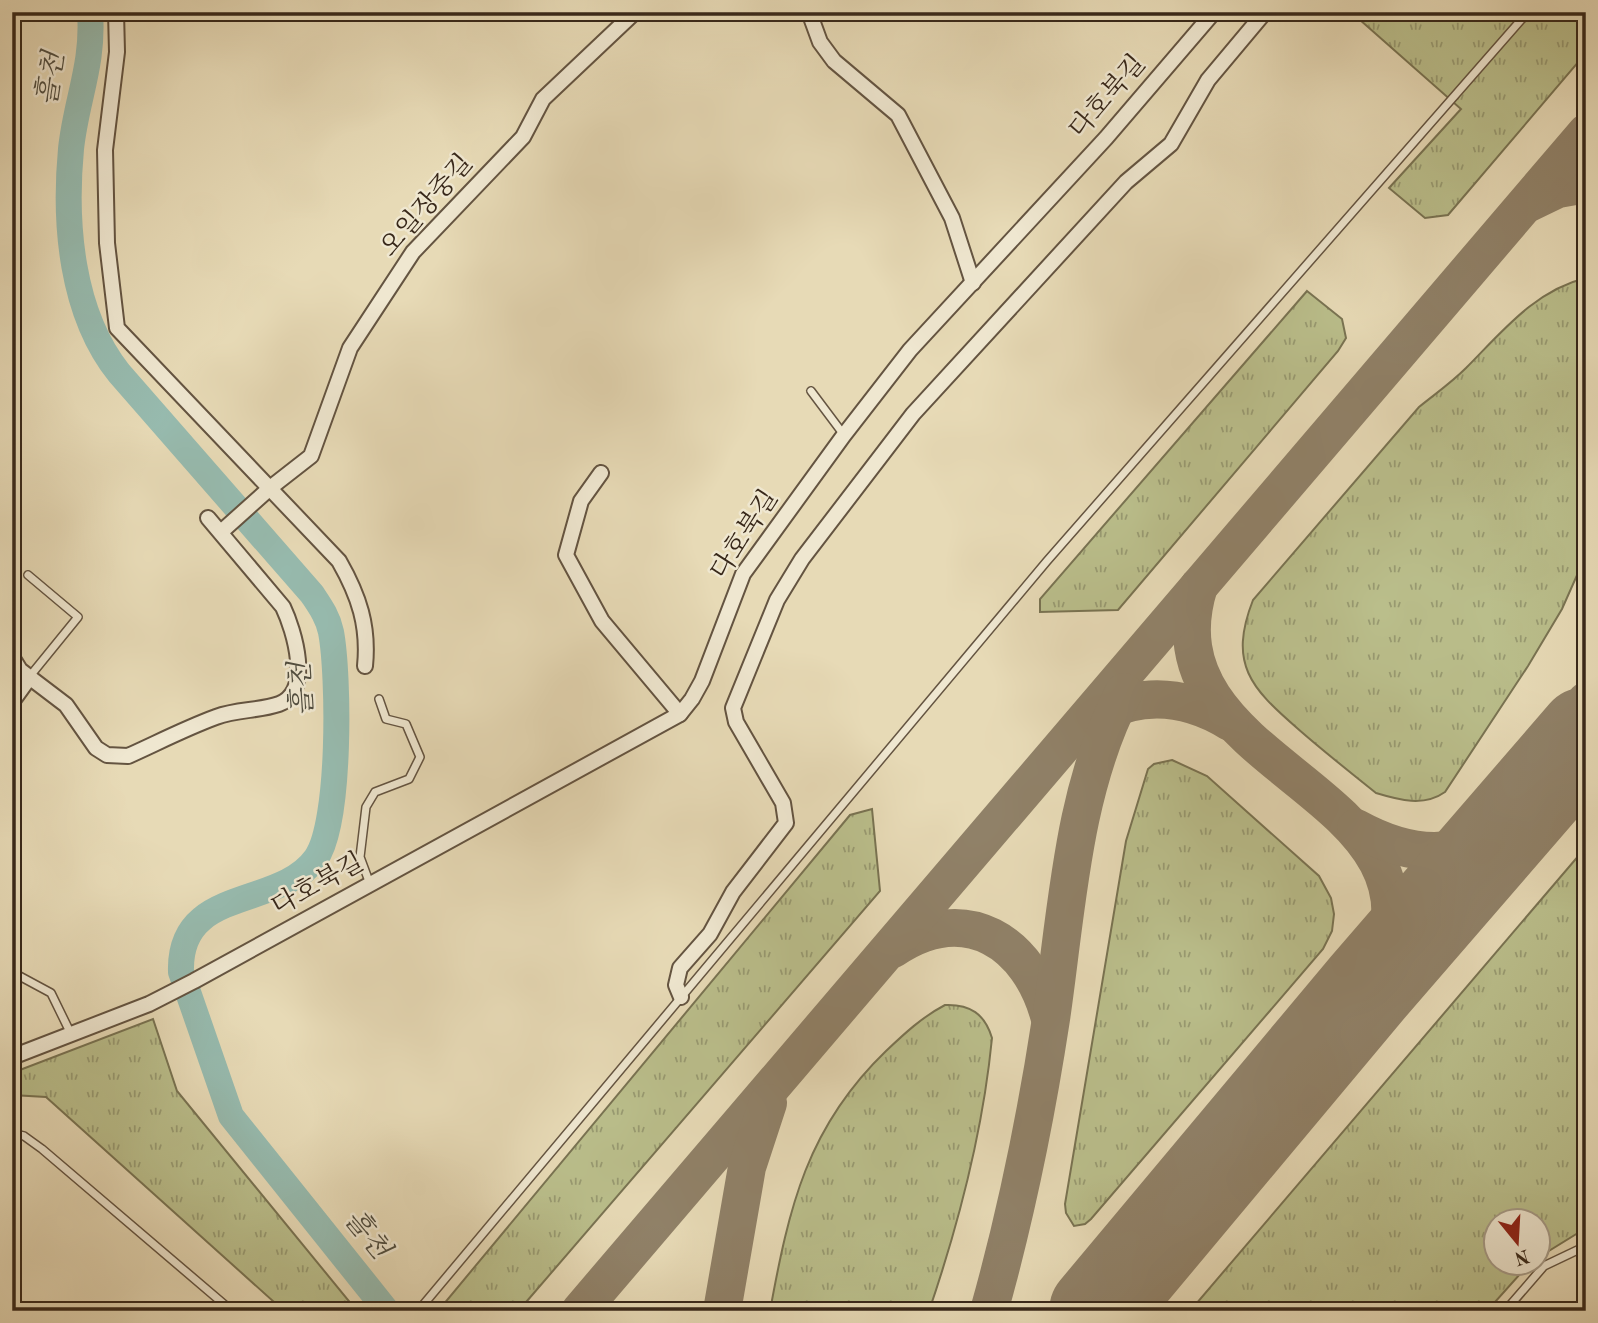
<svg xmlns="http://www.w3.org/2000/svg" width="1598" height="1323" viewBox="0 0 1598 1323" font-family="'Old Standard TT','Noto Serif KR',serif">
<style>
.grass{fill:url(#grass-tufts);stroke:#797352;stroke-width:2}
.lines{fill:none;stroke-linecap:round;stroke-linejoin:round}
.river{stroke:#97bbaf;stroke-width:26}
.taxiway{stroke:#908168;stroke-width:38}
.runway{stroke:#908168;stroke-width:96}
.service-casing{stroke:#645441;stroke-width:10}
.minor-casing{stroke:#645441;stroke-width:18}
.service{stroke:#efe7d0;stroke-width:7}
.minor{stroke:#efe7d0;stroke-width:14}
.labels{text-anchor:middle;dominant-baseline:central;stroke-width:5;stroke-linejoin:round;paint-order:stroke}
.street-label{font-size:26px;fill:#38281a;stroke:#efe7d0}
.water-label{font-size:28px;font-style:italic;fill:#504d3f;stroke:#efe7d0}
</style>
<defs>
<pattern id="grass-tufts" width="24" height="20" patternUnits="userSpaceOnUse" patternTransform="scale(1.75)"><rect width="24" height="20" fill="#babe8b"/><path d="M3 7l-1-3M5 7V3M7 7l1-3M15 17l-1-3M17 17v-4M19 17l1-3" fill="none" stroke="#989a71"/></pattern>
</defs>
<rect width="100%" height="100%" fill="#e7dab6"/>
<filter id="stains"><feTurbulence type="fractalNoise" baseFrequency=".00286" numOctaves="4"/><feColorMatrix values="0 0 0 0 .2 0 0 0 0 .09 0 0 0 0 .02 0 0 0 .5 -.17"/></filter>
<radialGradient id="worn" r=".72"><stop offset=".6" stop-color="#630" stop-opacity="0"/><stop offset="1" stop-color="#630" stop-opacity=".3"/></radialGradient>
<g class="grass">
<path d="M1351,12H1586V53L1448,215L1425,218L1389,188L1461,109Z"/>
<path d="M1586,278V555L1562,609L1528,666L1445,792C1424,807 1399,800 1376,793C1350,772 1323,751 1297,728C1251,688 1228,664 1253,600L1419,407C1435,394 1451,383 1466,368C1501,333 1535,290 1586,278Z"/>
<path d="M1307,291L1342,319L1346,338L1338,351L1118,610L1040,612V599Z"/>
<path d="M1172,760L1207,776L1319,876L1331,898L1334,914L1332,931L1323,949L1091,1219L1085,1224L1074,1226L1066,1213L1065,1204L1126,841L1148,769L1154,764Z"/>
<path d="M872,809L880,891L527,1301L518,1311H438L850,815Z"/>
<path d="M1586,847V1228L1539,1257L1538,1222H1496V1264H1529L1487,1311H1190Z"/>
<path d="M945,1005C970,1004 985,1014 992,1038C983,1131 959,1223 929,1311H770C789,1207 807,1127 886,1051C904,1034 922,1017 945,1005Z"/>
<path d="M153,1019L177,1091L357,1311H284L46,1097L12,1095V1073Z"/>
</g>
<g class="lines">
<path class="river" d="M90,12C94,65 76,100 71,149C64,223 71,313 119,373L312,594C320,606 328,617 331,632C339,675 341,823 316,858C279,910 178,885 181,972L231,1116L387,1311"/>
<g class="taxiway">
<path d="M1529,203L1558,189L1586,184"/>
<path d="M1199,586C1139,777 1479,787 1368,987"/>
<path d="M1102,713C1146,691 1189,697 1230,722"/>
<path d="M1513,817L1586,701"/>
<path d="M1356,828C1398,851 1446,863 1490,835C1506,826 1517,811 1530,798"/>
<path d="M893,949C966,900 1030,942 1050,1019"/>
<path d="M580,1311L1586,133"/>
<path d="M722,1311L747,1167L768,1103"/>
<path d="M989,1311C1016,1215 1036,1117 1051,1019C1067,910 1072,791 1124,692"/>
</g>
<path class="runway" d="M1097,1311L1368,987L1586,735"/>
<g class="service-casing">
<g id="service">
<path d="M811,391L844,435"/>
<path d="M28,575L78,617L30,676"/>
<path d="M370,884L360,857L366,807L375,792L409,779L420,757L406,724L386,719L379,699"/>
<path d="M12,972L51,993L71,1034"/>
<path d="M12,1133L24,1136L42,1149L232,1311"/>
<path d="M418,1311L1047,561L1528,12"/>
<path d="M1505,1311L1544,1266L1586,1246"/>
</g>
</g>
<g class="minor-casing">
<g id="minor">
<path d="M116,12L117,52L105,150L107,243L117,328L339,561C359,596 369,626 365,666"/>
<path d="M809,12L820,42L834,61L898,115L952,218L973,283"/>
<path d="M601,473L581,501L566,555L602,621L680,714"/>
<path d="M221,532L270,488L311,456L350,348L413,252L523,137L543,99L635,12"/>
<path d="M12,657L20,670L66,705L96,748L107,755L128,756C157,743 186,728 216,717C237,709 259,711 279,704C313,692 294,630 283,607L208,518"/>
<path d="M12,702L30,677"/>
<path d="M681,997L676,985L680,968L710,934L733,892L786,823L783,803L736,722L733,708L777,600L802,559L887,448L913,414L1126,182L1171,144L1208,80L1265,12"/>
<path d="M12,1057L149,1004L194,981L680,714L692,699L702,681L743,574L844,435L910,350L1106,138L1214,12"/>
</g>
</g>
<use href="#service" class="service"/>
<use href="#minor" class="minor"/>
</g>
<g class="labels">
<g class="street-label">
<text transform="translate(1108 97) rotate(-49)">다호북길</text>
<text transform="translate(427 206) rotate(-49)">오일장중길</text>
<text transform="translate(745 535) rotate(-57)">다호북길</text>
<text transform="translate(318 885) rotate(-29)">다호북길</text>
</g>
<g class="water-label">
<text transform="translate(52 79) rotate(-81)">흘천</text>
<text transform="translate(303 689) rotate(-93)">흘천</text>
<text transform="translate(366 1235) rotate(51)">흘천</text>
</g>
</g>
<rect width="1598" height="1323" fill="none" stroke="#e7dab6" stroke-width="42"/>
<rect x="14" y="14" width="1570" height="1295" fill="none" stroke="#38281a" stroke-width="3.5"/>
<rect x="21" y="21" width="1556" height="1281" fill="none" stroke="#38281a" stroke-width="2"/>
<g transform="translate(1517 1242) rotate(162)"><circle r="33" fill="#efe7d0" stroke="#a69b87" stroke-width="2"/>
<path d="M0-5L12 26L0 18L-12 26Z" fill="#8f2418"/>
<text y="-10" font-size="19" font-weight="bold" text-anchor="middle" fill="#38281a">N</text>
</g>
<rect width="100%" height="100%" filter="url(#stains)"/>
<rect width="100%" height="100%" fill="url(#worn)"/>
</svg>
